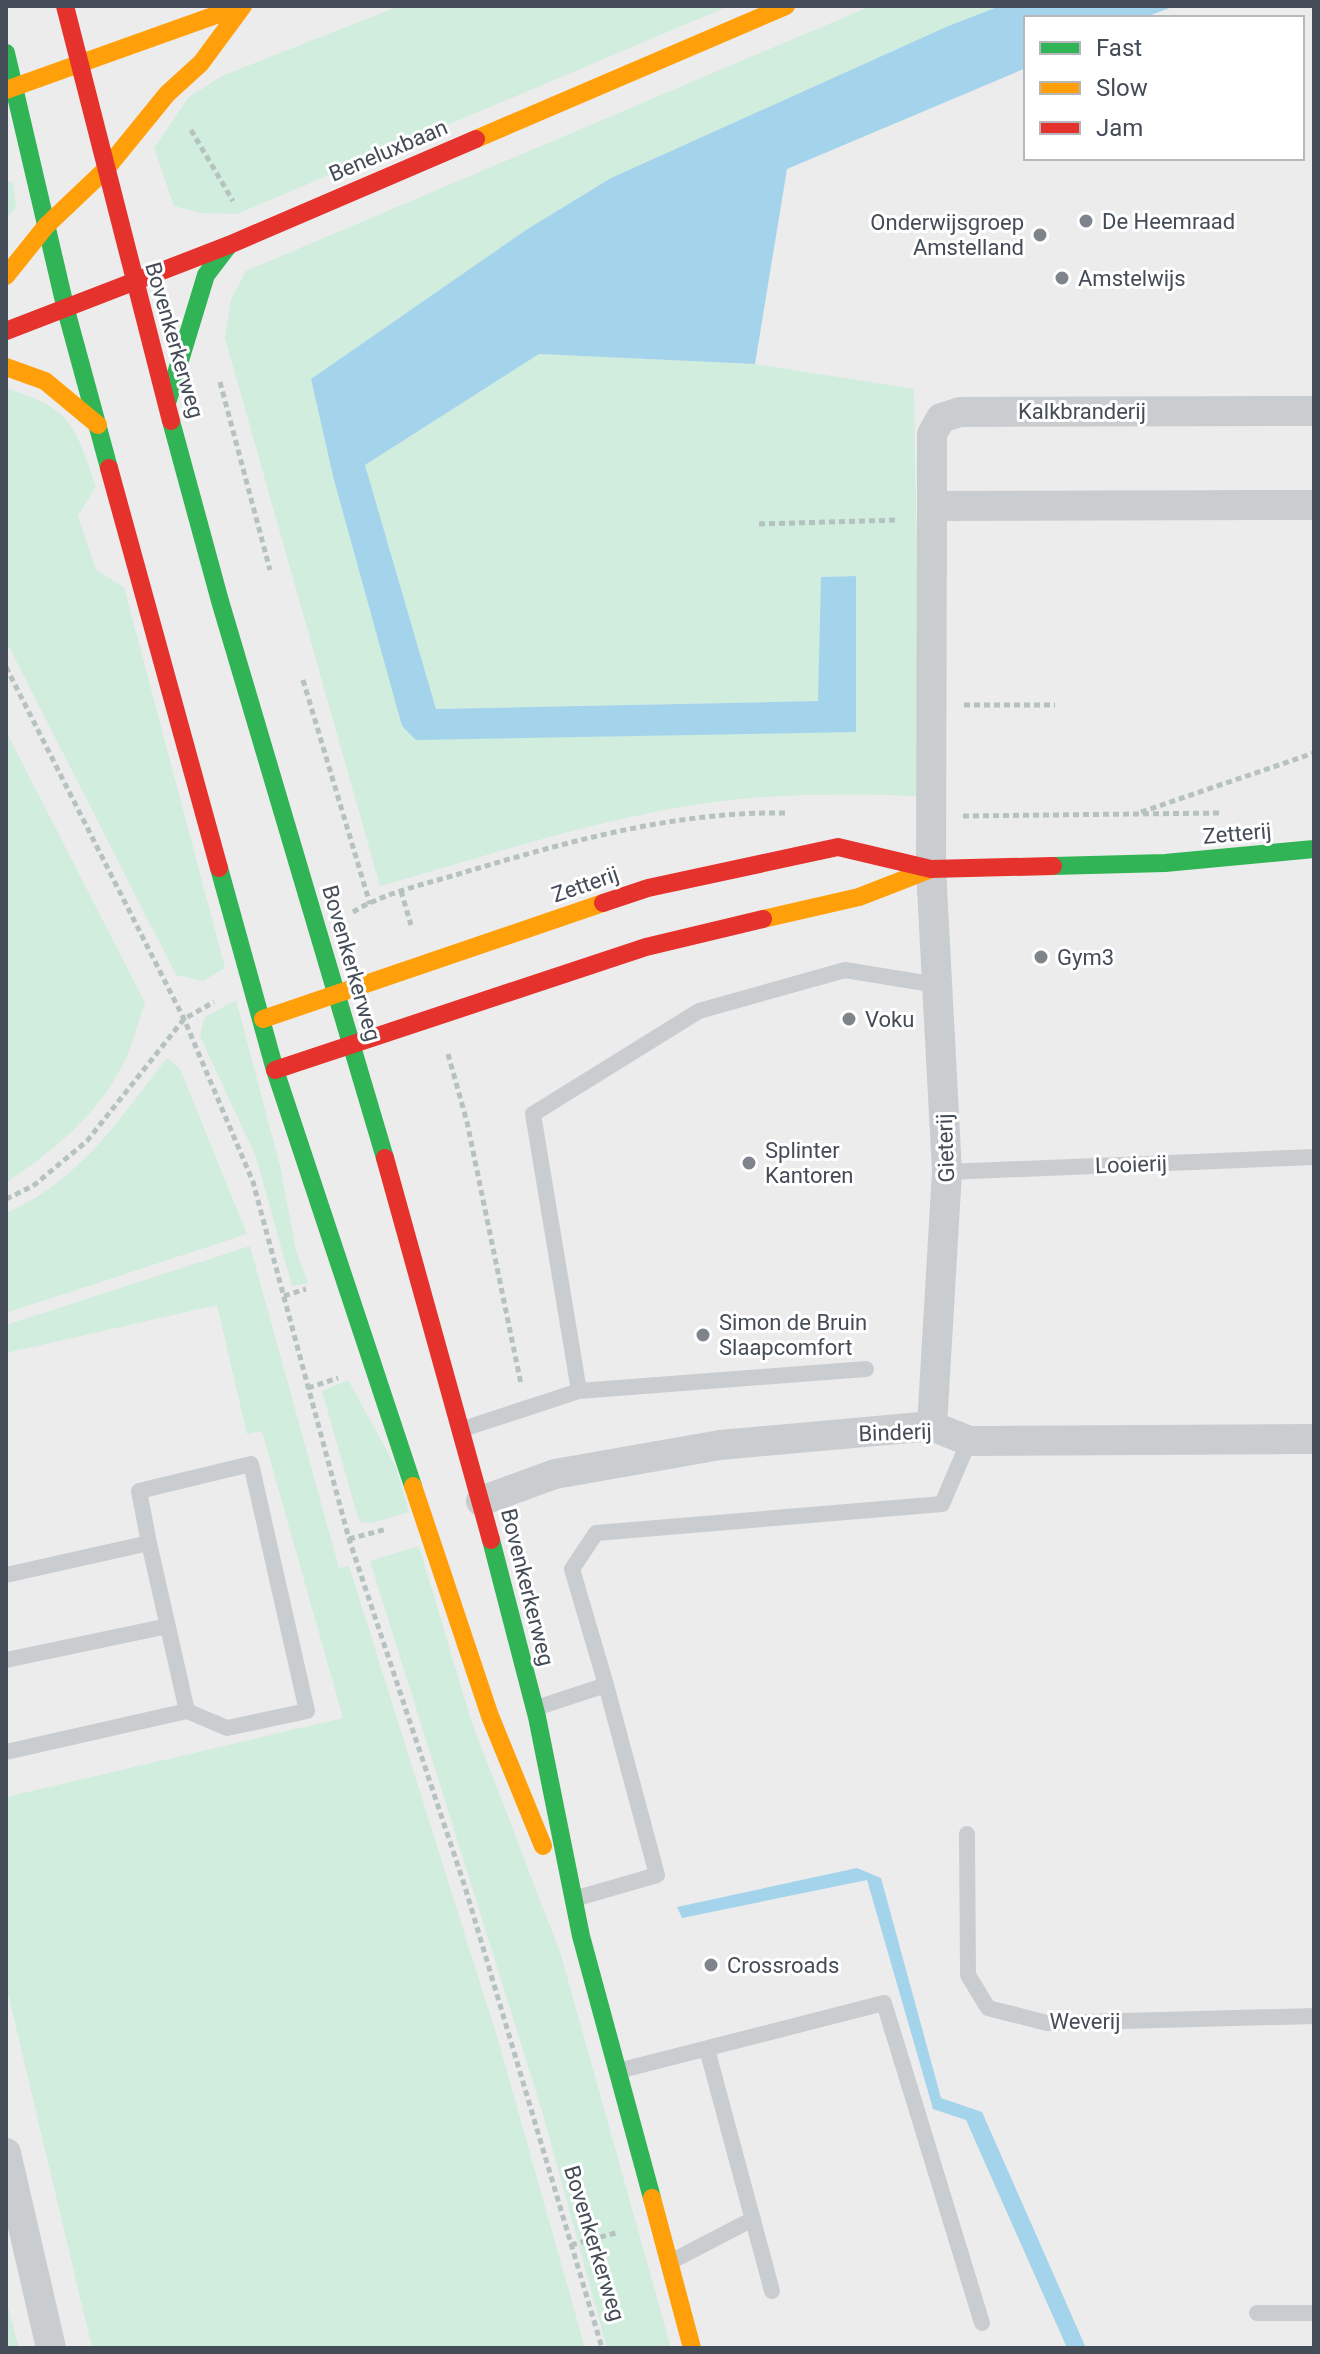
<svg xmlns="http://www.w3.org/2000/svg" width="1320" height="2354" font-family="Roboto,sans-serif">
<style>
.green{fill:#d0edde}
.water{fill:#a4d4eb}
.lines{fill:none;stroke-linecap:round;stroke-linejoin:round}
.path{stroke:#b6c2c0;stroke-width:5;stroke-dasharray:6 4;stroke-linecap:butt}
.lane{stroke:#cacdd0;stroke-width:16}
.street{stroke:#cacdd0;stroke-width:30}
.fast{stroke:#30b455;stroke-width:18}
.slow{stroke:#ff9f0a;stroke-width:18}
.jam{stroke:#e5322d;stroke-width:18}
.poi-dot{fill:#7f848c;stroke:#fff;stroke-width:3}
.labels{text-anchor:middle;stroke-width:6;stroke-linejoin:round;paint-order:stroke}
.street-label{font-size:22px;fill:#444c58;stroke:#fff}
.poi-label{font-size:22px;fill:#444c58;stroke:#fff;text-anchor:start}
</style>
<rect width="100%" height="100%" fill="#edecec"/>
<path class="green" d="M399 6H729L237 214 201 213 174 206 154 148 189 97 222 76Z
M871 6H1000L946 27 611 178 526 230 311 379 402 726 855 732V576L821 577 819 701 436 709 365 465 539 354 755 364 914 389 921 796C858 794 794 793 731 800 612 813 495 854 380 886L225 338 231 300 246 271Z
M6 180 13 183 16 206 6 221Z
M6 388C72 409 74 424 96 486L78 516 96 570 124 587 225 968 203 981 176 975 6 641Z
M6 731 145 1003C138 1022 133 1044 124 1062 98 1116 53 1150 6 1183Z
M236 1000 280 1166 296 1250 308 1283 292 1286 256 1157 200 1036 204 1018Z
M167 1058 180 1069 247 1234 6 1313V1213C79 1182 120 1118 167 1058Z
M250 1246 339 1568 349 1566 498 2040 585 2348H92L6 1985V1797L343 1718 262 1431 247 1434 217 1305 6 1353V1325Z
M348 1380 396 1467 409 1512 371 1523 361 1522 357 1514 322 1391Z
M419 1546 471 1720 561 1955 671 2348H607L543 2114 370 1561Z
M6 2299 19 2348H6Z"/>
<path class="water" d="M1000 6H1175L1143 18H1026V68L787 169 755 364 539 354 365 465 436 709 818 701 821 577 856 576V732L416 740 402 726 334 480 311 379 526 230 611 178 946 27Z
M857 1868 881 1878 941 2098 982 2112 1086 2348H1067L966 2120 933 2109 867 1880 682 1918 677 1907Z"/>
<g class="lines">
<path class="path" d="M191 130 233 201
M220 382 270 570
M759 524 899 520
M6 667 184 1019 253 1182 349 1539 465 1887 602 2348
M303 680 370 904
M964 705H1055
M1141 812 1314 753
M963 816 1221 813
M401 891 411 925
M353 912C386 892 426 884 462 873 566 842 676 811 785 813
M448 1054 467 1122 521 1384
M6 1199 33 1186 87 1141 184 1019 214 1002
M284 1296 306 1289
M308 1388 338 1378
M349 1539 387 1529
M571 2245 619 2232"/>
<path class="lane" d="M947 1172 1314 1157
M579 1391 866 1369
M463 1429 579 1391 533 1114 699 1011 845 970 937 985
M149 1543 139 1491 251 1464 307 1711 227 1728 187 1711
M6 1575 149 1543 187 1711 6 1752
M6 1660 168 1626
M606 1685 572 1569 596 1533 942 1504 969 1441
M536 1708 606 1685 657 1875 574 1899
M967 1834 968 1975 988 2008 1047 2023 1314 2016
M707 2049 772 2291
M618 2071 884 2003 982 2323
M672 2261 753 2219
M1257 2313H1314"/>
<path class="street" d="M932 506V434L941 418 960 412 1314 411
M932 1426 947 1172 931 869 932 506 1314 505
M481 1501 555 1474 720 1445 932 1426 969 1441 1314 1439
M6 2153 51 2348"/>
<path class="fast" d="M6 53 66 310 109 468
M168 400 206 275 229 245
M171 421 220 601 385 1158
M1053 866 1165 863 1314 849
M219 868 275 1070 413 1486
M491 1540 537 1717 581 1936 652 2198"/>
<path class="slow" d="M6 90 241 6
M476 139 786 6
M6 276 46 226 106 169 167 94 201 63 243 6
M6 367 45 381 98 425
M763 919 859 897 931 869
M263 1019 603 903
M413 1486 490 1716 543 1846
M652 2198 692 2348"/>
<path class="jam" d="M65 6 171 421
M6 331 229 245 476 139
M109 468 219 868
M603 903 648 888 838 847 931 869 1053 866
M275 1070 646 947 763 919
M385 1158 491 1540"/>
</g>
<g class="poi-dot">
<circle cx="1086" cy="221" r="8"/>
<circle cx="1040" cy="235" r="8"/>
<circle cx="1062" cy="278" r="8"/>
<circle cx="1041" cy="957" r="8"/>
<circle cx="849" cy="1019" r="8"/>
<circle cx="749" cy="1163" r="8"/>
<circle cx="703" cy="1335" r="8"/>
<circle cx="711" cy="1965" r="8"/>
</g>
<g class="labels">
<g class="street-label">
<text transform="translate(388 150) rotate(-23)" y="8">Beneluxbaan</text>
<text transform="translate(175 340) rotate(74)" y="8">Bovenkerkerweg</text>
<text x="1082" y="419">Kalkbranderij</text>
<text transform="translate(1237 833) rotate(-5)" y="8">Zetterij</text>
<text transform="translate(585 884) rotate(-19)" y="8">Zetterij</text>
<text transform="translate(352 963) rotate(74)" y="8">Bovenkerkerweg</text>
<text transform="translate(945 1148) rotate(-92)" y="8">Gieterij</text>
<text transform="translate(1131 1164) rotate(-2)" y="8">Looierij</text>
<text transform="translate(895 1432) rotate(-2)" y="8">Binderij</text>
<text transform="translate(528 1587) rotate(76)" y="8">Bovenkerkerweg</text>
<text x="1085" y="2029">Weverij</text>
<text transform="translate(595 2243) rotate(73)" y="8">Bovenkerkerweg</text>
</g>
<g class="poi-label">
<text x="1102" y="229">De Heemraad</text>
<text x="1024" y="230" text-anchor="end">Onderwijsgroep<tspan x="1024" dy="25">Amstelland</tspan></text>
<text x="1078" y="286">Amstelwijs</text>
<text x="1057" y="965">Gym3</text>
<text x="865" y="1027">Voku</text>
<text x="765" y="1158">Splinter<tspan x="765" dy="25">Kantoren</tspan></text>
<text x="719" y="1330">Simon de Bruin<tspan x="719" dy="25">Slaapcomfort</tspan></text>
<text x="727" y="1973">Crossroads</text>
</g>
</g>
<rect width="1320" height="2354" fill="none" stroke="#444c58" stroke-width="16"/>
<rect x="1024" y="16" width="280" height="144" fill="#ffffff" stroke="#b4b7bc" stroke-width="2"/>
<rect x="1040" y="42" width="40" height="12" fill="#30b455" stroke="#b4b7bc" stroke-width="2"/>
<text x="1096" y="56" font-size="24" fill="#444c58">Fast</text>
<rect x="1040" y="82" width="40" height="12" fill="#ff9f0a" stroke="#b4b7bc" stroke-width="2"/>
<text x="1096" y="96" font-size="24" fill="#444c58">Slow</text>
<rect x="1040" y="122" width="40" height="12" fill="#e5322d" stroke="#b4b7bc" stroke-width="2"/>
<text x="1096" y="136" font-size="24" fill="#444c58">Jam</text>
</svg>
